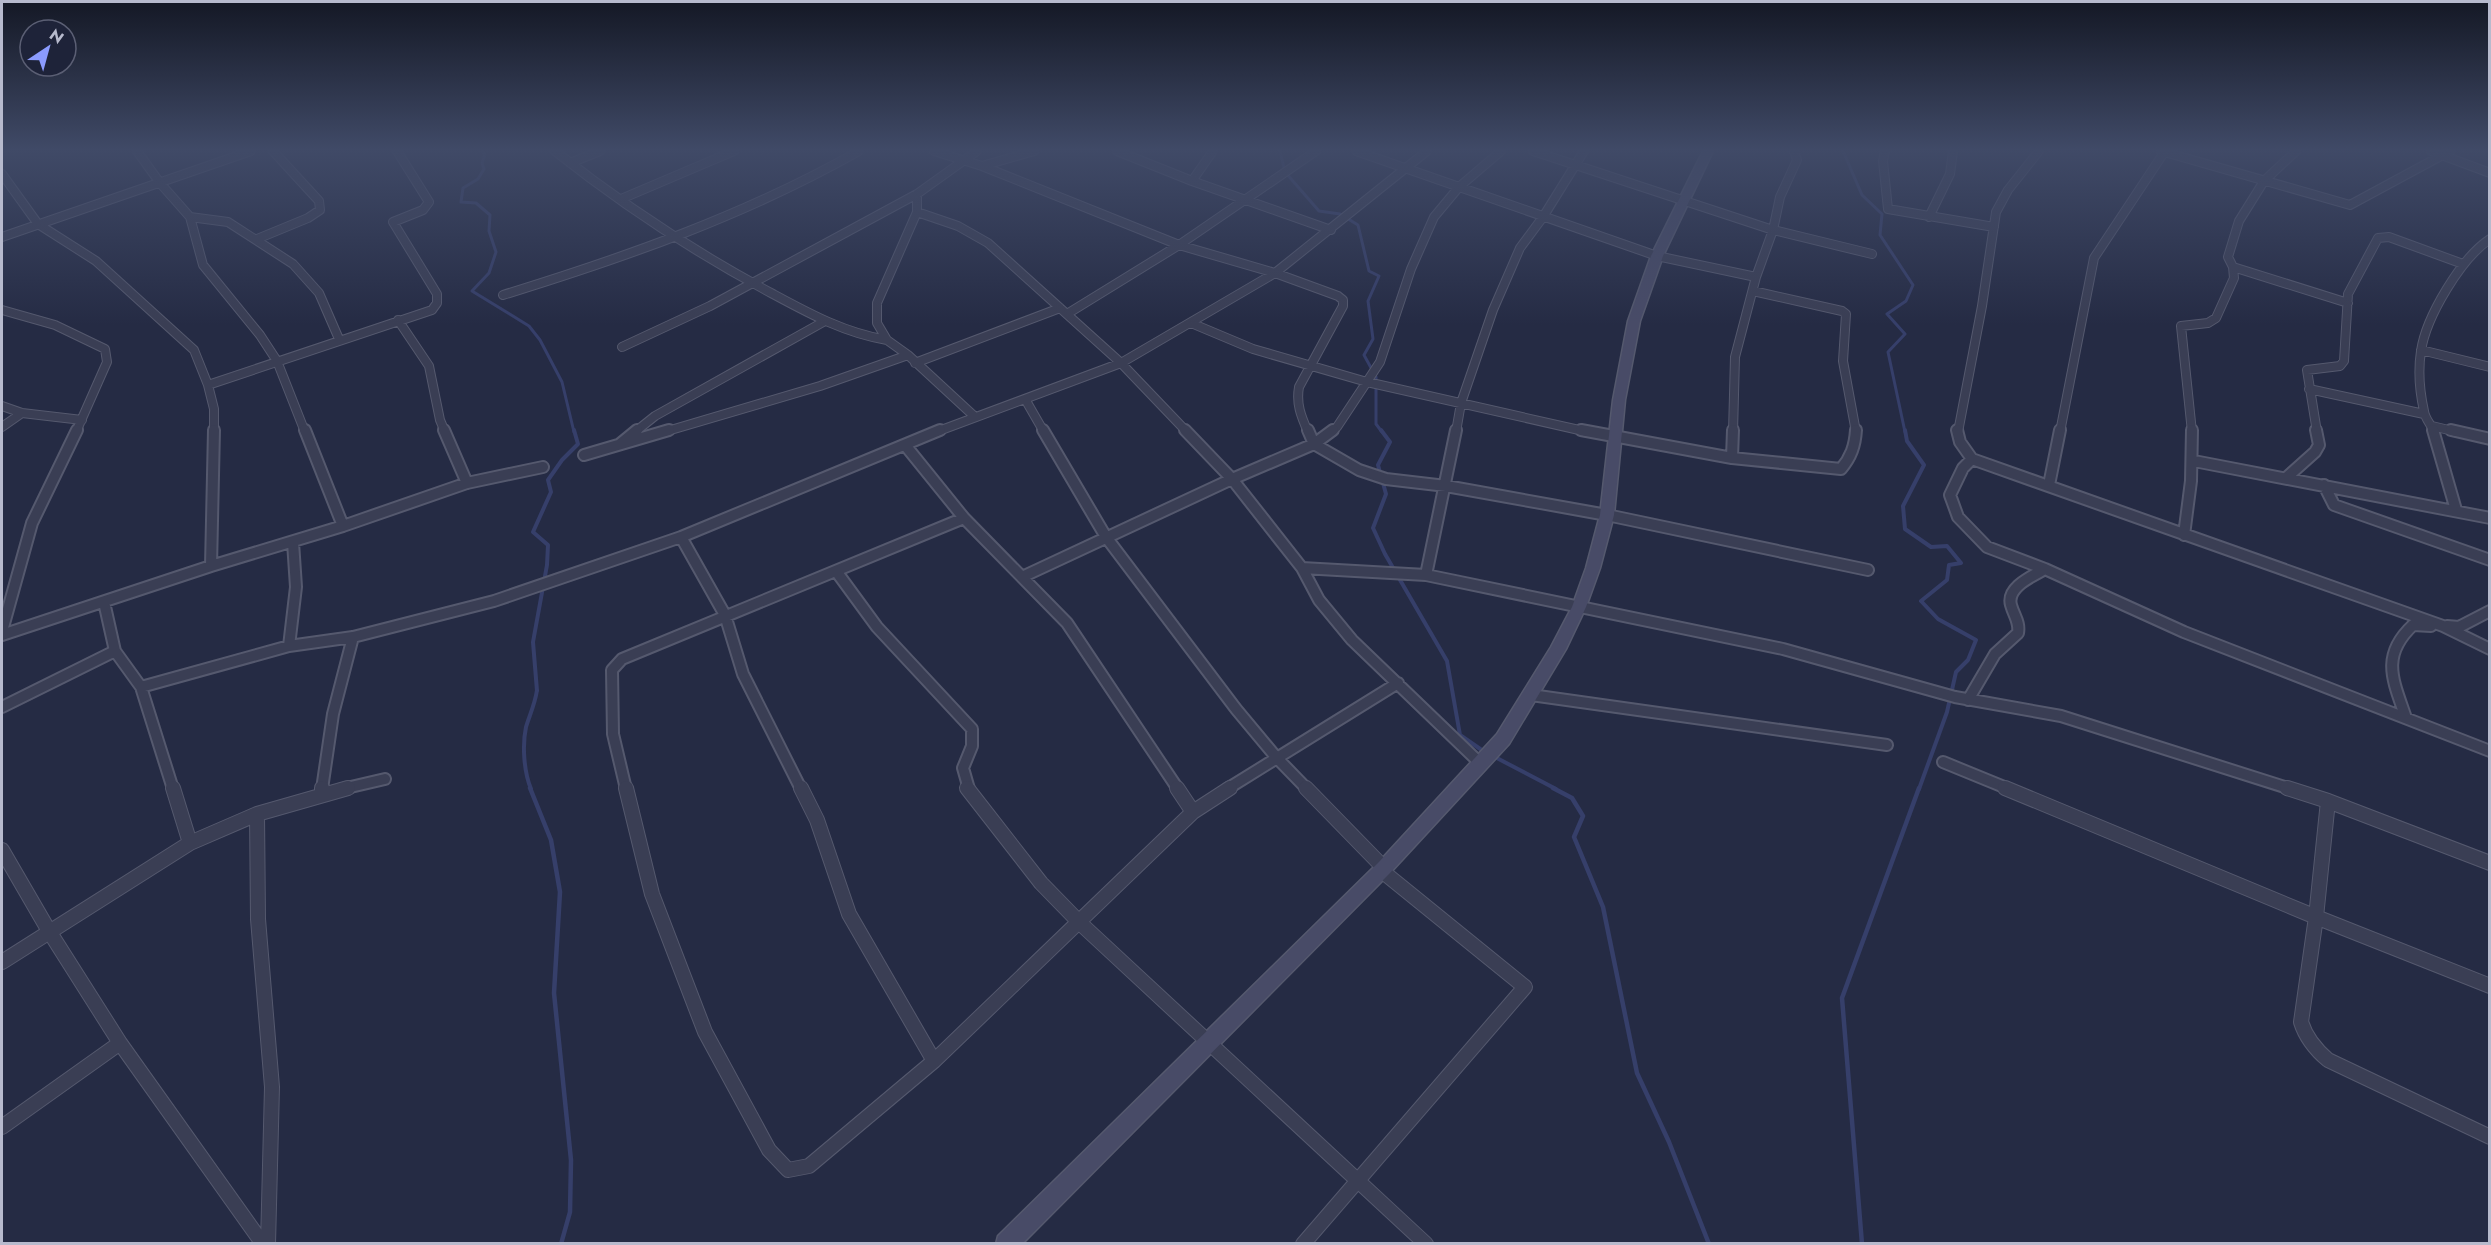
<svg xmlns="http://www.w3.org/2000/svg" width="2491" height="1245" font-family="Jost,sans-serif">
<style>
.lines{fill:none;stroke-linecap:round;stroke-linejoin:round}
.stream-far2{stroke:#363f6a;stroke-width:3}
.stream-far1{stroke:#363f6a;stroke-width:4}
.stream{stroke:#363f6a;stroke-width:4.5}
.street-far2-casing{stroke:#55596e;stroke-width:10}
.street-far1-casing{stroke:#55596e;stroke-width:14}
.street-casing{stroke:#55596e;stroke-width:16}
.secondary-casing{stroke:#55596e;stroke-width:3}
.street-far2{stroke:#3a3e54;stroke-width:8}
.street-far1{stroke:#3a3e54;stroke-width:10}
.street{stroke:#3a3e54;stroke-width:14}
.secondary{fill:#484b67;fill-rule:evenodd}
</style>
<rect width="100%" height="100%" fill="#252b44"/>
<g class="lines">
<path class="stream-far2" d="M482 151 485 154 482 163 484 169 478 179 463 188 461 202 476 203 490 215 489 231 496 252 489 273 472 291 529 326 540 340 562 382 574 432
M1280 151 1285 172 1319 211 1340 214 1358 225 1369 271 1379 276 1368 301 1373 339 1364 355 1376 377V424L1382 432
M1843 151 1862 195 1882 214 1880 235 1913 285 1906 301 1887 314 1905 334 1888 352 1905 432"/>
<path class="stream-far1" d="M1381 430 1390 442 1378 465 1386 494 1373 528 1385 554 1447 661 1460 735 1486 753
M1905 430 1907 441 1924 465 1903 506 1905 529 1931 547 1947 546 1961 563 1949 565 1947 580 1921 601 1938 619 1976 640 1968 660 1956 672 1947 712 1919 789
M537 691 533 642 547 565 548 545 533 532 551 492 548 480 562 460 578 444 574 430
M1493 756 1556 789
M531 789C524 772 522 746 526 727 530 714 535 704 537 690"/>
<path class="stream" d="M530 788 551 840 560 892 554 993 571 1160 570 1212 561 1244
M1553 788 1572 798 1583 816 1574 837 1603 907 1637 1073 1669 1142 1709 1244
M1862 1244 1842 998 1919 788"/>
<g class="street-far2-casing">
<path id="street-far2" d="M137 151 160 183 190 217 203 265 260 335 277 361 305 432
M555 151C623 205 696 253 773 294 810 314 845 333 887 340
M934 151 982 166 1179 245 1275 273 1338 296 1343 300V306L1299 387C1296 404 1301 416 1308 432
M1117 151 1192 181 1331 230
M1356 151 1657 256 1756 277
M1533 151 1773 230 1756 277 1735 357 1733 432
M1794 151 1797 160 1780 197 1773 230 1872 254
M1885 151 1883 161 1888 209 1994 227
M2161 151 2350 205 2450 151
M2431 151 2490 173
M570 163 600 151
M982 166 1034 151
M2 174 38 224 96 261 194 350 208 385 214 409V432
M1192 181 1213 151
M917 194V212L877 303V323L887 340 908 355 974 416
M621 199 734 151
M917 212 958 226 988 243 1121 363 1187 432
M190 217 228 222 293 264 319 293 339 339
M1929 217 1950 174 1953 151
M2 237 251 151
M257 239 308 218 320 210 319 201 273 151
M2233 267 2348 303
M1753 291 1842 311 1846 314 1843 361 1856 432
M503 295C626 257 746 215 859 151
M2 310 55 325 105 349 107 362 76 432
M1067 314 1179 245 1316 151
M398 320 429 366 440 420 445 432
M1191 323 1253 349 1367 382 1588 432
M622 347 710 306 917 194 977 151
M2421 350 2490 367
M915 363 1060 308
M208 385 432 310 437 303V294L393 222 423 210 429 202 397 151
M2309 389 2424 414
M1025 399 1044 432
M2 406 22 413 82 420
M2432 426 2457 432
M2 427 22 413
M635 432 655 416 825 321
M664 432 820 386 908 355
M936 432 1121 363 1275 273 1427 151
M1331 432 1337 427 1380 362 1411 269 1434 217 1459 187 1501 151
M1456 432 1461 403 1493 310 1520 248 1543 217 1584 151
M1958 432 1982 306 1996 212 2008 190 2039 151
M2060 432 2094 258 2165 151
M2192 432 2181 326 2208 323 2216 318 2234 278 2233 267 2228 257 2239 221 2264 181 2296 151
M2317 432 2307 370 2340 366 2344 361 2348 294 2378 238 2389 237 2463 264
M2434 432C2431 424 2425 419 2424 411 2420 393 2418 370 2421 351 2426 317 2461 258 2490 239"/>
</g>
<g class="street-far1-casing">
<path id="street-far1" d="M305 430 343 526
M444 430 467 483
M1043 430 1106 537 1236 709 1276 757 1307 789
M1185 430 1232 479 1302 568 1319 600 1352 640 1481 764
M1308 430 1314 444 1359 470 1386 479 1446 486 1607 515 1868 570
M1581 430 1732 458 1841 469C1851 457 1855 446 1856 430
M1957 430 1960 442 1972 459 2443 626 2490 649
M2433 430 2456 510
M2451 430 2490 439
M620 444 637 430
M905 445 964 518 1067 623 1178 789
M584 455 669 430
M1732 458 1733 430
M1972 459 1963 468 1950 495 1958 517 1987 547 2045 569 2184 632 2490 751
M2194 461 2490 518
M2286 478 2315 452 2319 445 2316 430
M2049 485 2060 430
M2324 485 2334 505 2490 560
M2184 535 2191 481 2192 430
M681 537 725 615 743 674 801 789
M211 566 214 430
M1302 568 1426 575 1783 649 1955 697 2061 716 2291 789
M836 571 877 627 972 729V746L963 768 969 789
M1426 575 1456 430
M1022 577 1232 479 1314 444 1333 430
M104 602 115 651 141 687 173 789
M2447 626 2459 627 2490 611
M2 631 32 523 77 430
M2 635 211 566 343 526 467 483 543 467
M289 646 296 587 293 542
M141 687 289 646 353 637 494 601 681 537 940 430
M1531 695 1887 745
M1968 700 1995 654 2018 633C2020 622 2014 616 2011 605 2006 587 2033 576 2045 569
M2 707 115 651
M2406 718C2393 680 2380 656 2413 625L2431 626
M1943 762 2009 789
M322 789 333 714 353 637
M342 789 385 779
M626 789 613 734 612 670 622 659 964 518
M1227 789 1398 683"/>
</g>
<g class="street-casing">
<path id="street" d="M173 788 190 843
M626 788 652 894 705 1032 769 1150 788 1170 809 1166 934 1061 1193 812 1230 788
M801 788 817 820 849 914 934 1061
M967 788 1041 883 1080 923 1426 1244
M1177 788 1193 812
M1306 788 1384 868
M2005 788 2316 917 2490 986
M2287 788 2328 801 2490 863
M322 794V788
M2328 801 2316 917 2301 1022C2306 1038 2315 1049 2328 1060L2490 1137
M257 814 258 919 272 1087 268 1244
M2 850 49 931 120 1043 263 1244
M2 962 190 843 257 814 348 788
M2 1127 120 1043
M1303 1244 1525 987 1382 871"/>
</g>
<g class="secondary-casing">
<path id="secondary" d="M1703 151H1713L1663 256 1640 321 1625 400 1614 515 1600 568 1586 607 1566 649 1509 744 1390 873 1022 1244H996L998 1236 1378 863 1497 734 1551 647 1572 607 1586 568 1600 515 1613 400 1628 321 1651 256Z"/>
</g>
<use href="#street-far2" class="street-far2"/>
<use href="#street-far1" class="street-far1"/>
<use href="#street" class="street"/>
<use href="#secondary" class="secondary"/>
</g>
<linearGradient id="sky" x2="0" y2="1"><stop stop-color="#141825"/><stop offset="0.46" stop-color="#404a67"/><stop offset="1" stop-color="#404a67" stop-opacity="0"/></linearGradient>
<rect width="2491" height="325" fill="url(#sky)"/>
<rect width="2491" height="1245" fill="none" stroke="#b7bacd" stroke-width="6"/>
<g transform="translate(48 48) rotate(36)"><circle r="28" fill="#1e2339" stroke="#5b5f74" stroke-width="1.5"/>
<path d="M0-4.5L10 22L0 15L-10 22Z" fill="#8b9bfe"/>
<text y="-9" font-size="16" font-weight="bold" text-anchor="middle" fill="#b7bacd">N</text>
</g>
</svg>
